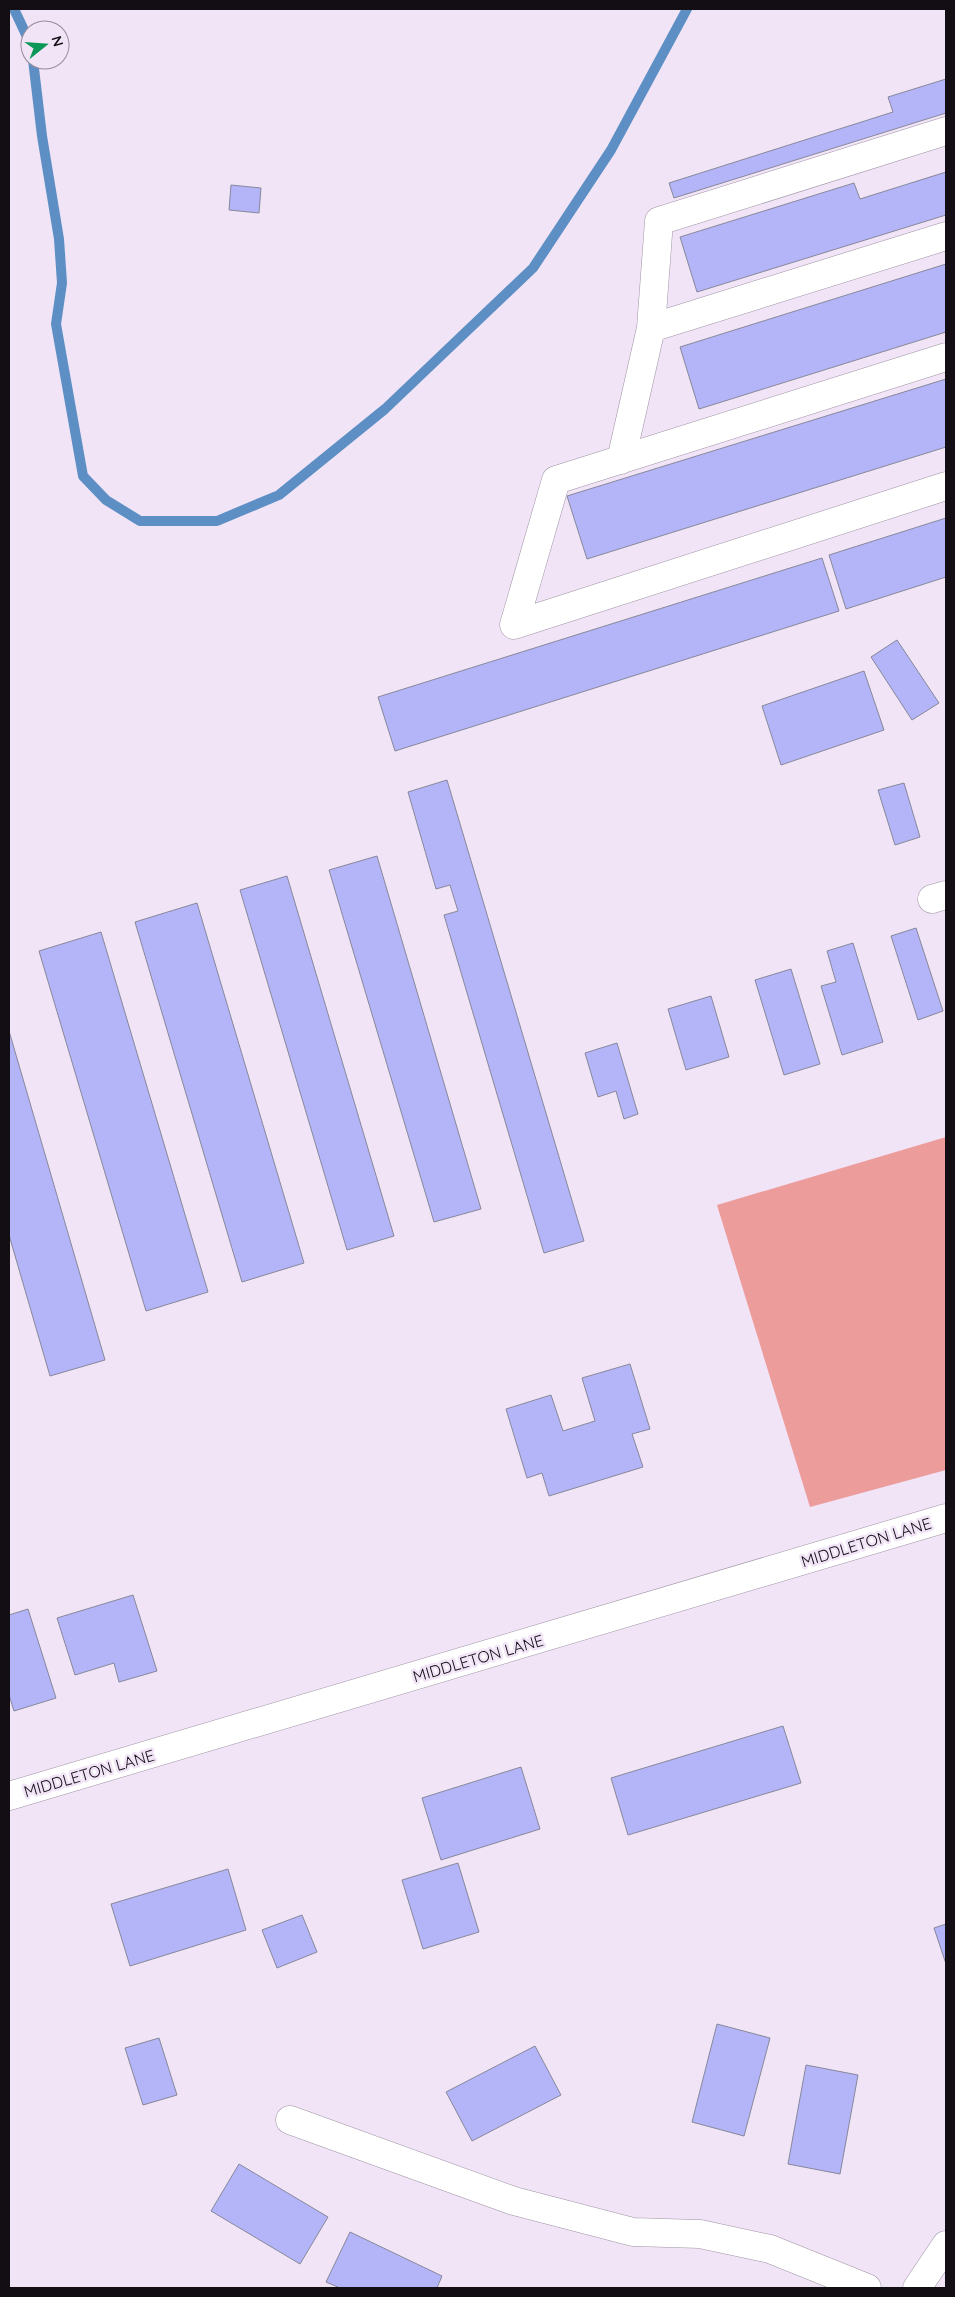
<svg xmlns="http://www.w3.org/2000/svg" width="955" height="2297" font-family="Quicksand,sans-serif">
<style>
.forest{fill:#ec9c9b}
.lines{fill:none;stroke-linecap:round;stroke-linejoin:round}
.stream{stroke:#5d8fc4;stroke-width:10}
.building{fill:#b4b4f9;stroke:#87889a}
.minor-casing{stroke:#9f94a4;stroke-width:29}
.minor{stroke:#fff;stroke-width:28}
.labels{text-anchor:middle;stroke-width:5;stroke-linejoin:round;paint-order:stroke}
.street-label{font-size:16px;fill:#120e14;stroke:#f0e4f6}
</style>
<rect width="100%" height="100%" fill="#f0e4f6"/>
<path class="forest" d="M946 1137V1470L810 1507 717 1205Z"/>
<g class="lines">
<path class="stream" d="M14 9 30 43
M33 60 42 136 59 239 62 283 56 324 83 476 106 500 140 521H217L279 495 385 409 533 268 611 150 687 9"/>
</g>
<path class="building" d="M946 79V113L674 198 669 183 893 112 888 97Z
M946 172V215L697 292 680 237 854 183 860 199Z
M231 185 261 188 259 213 229 210Z
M946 264V332L699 409 680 347Z
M946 379V447L587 559 567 496Z
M946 518V577L846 609 829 555Z
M822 558 839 611 395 751 378 697Z
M897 640 939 703 912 720 871 657Z
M864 671 884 730 781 765 762 706Z
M447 780 584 1241 544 1253 444 915 458 911 450 885 436 889 408 792Z
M904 783 920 837 895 845 878 790Z
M377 856 481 1209 434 1222 329 870Z
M287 876 394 1236 347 1250 240 890Z
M197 903 304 1263 242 1282 135 922Z
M916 928 943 1011 918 1020 891 936Z
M101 932 208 1292 146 1311 39 951Z
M853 943 883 1042 842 1055 821 986 836 982 827 951Z
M791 969 820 1064 784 1075 755 980Z
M711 996 729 1057 686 1070 668 1009Z
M9 1031 105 1360 50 1376 9 1235Z
M617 1043 638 1114 624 1119 616 1091 598 1097 585 1053Z
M630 1364 650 1429 632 1434 643 1467 549 1496 542 1473 527 1478 506 1409 551 1395 563 1431 595 1421 582 1378Z
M133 1595 157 1671 119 1682 114 1663 75 1675 57 1618Z
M28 1609 56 1698 14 1711 9 1695V1615Z
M783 1726 801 1783 628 1835 611 1778Z
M521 1767 540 1829 441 1860 422 1798Z
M458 1863 479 1932 423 1949 402 1880Z
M228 1869 246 1930 130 1966 111 1904Z
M302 1915 317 1952 277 1968 262 1930Z
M946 1924V1964L934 1928Z
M717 2024 770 2038 744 2136 692 2122Z
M159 2038 177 2095 143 2105 125 2048Z
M535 2046 561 2095 472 2141 446 2092Z
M806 2065 858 2075 840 2174 788 2164Z
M239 2164 328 2217 300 2264 211 2211Z
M350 2232 442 2276 437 2288H340L326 2282Z"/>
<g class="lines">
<g class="minor-casing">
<path id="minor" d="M651 328 659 221 946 131
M946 357 556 480 514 625 946 486
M621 460 651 328 946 236
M932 899 946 895
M9 1796 946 1518
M290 2120 514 2201 633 2232 700 2234 770 2249 867 2288
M917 2288 946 2245"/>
</g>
<use href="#minor" class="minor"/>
</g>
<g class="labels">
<g class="street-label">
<text transform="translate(866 1542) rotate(-17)" y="6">MIDDLETON LANE</text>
<text transform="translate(478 1658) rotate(-16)" y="6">MIDDLETON LANE</text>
<text transform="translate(89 1773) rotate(-16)" y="6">MIDDLETON LANE</text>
</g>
</g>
<rect width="955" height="2297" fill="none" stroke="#120e14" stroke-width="20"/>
<g transform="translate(45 45) rotate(73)"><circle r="24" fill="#f0e4f6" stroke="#978e9c"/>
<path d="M0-4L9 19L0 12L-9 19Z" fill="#0a9757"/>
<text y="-8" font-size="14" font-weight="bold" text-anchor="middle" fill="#120e14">N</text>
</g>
</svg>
